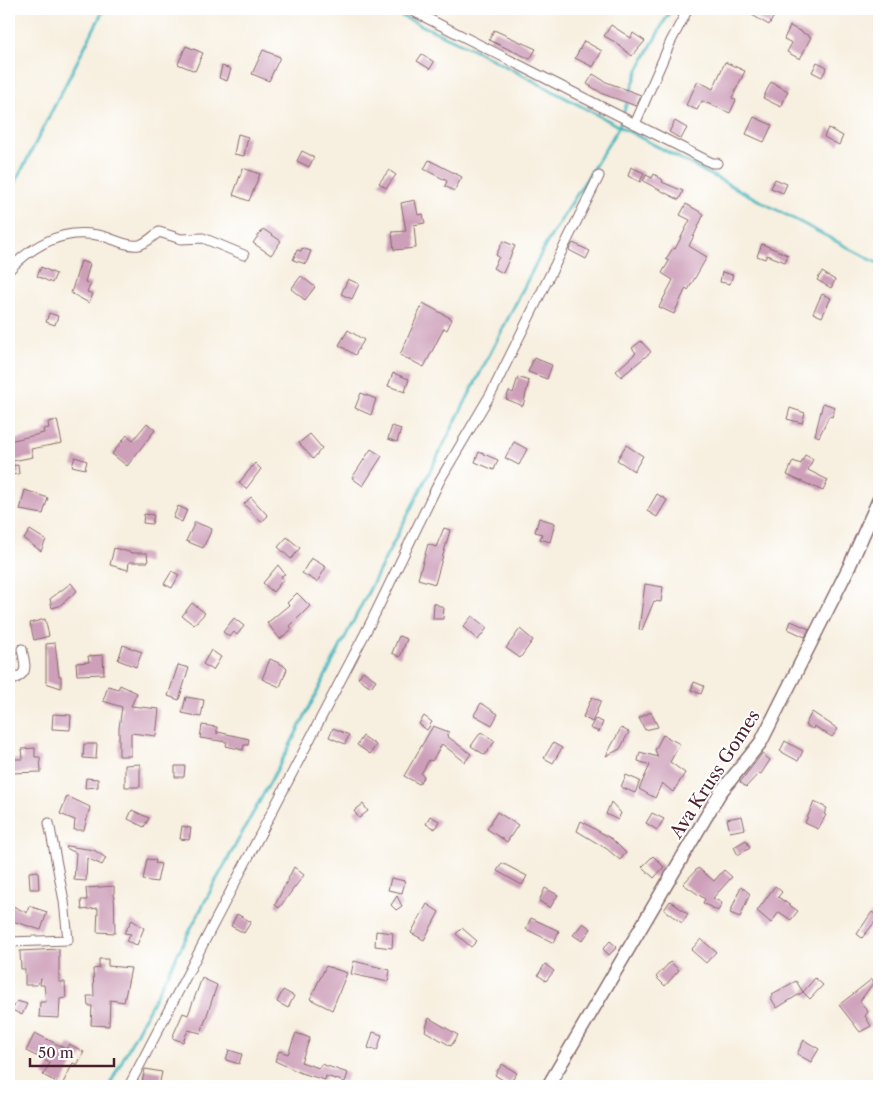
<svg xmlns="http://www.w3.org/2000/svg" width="888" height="1095" font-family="'Libre Caslon Text',serif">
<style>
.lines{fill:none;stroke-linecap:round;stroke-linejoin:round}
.stream{stroke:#47b6be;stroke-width:3}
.building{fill:#cd9fb9}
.street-casing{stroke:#87686a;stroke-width:11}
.secondary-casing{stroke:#87686a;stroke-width:15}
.street{stroke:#fff;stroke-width:9}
.secondary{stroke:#fff;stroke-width:12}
.labels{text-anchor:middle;stroke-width:4;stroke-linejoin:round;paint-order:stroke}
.street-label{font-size:18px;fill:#4a1f2b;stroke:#fff}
</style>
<rect width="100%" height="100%" fill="#fff"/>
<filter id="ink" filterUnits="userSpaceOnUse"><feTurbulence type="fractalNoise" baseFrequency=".02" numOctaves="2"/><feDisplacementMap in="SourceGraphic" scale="10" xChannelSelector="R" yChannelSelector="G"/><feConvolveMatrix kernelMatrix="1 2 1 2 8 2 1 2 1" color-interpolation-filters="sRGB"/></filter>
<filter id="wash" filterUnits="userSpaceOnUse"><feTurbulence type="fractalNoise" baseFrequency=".0096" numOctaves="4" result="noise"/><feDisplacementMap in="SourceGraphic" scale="20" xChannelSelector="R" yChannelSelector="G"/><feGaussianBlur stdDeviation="1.12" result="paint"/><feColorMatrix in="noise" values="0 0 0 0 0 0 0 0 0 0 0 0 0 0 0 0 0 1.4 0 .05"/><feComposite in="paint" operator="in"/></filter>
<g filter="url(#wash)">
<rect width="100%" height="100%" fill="#f7efdf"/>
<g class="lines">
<path class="stream" d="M386 9 475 50 879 264
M630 93 638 70 671 9
M9 195 104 9
M109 1086 213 886 286 753 546 244 619 127 628 99"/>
</g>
<g id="blocks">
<path class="building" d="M742 9H778L769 25Z
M611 25 631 38 633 33 645 41 632 56 615 42 604 36Z
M790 26 811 37 800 59 787 52 792 43 784 39Z
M494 30 536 49 530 59 489 40Z
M584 41 602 51 593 67 575 58Z
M186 46 203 53 195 71 178 64Z
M263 50 280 57 269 81 252 74Z
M422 54 434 62 430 69 417 61Z
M725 62 745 71 732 98 736 100 730 113 702 101 697 110 686 105 698 81 713 89Z
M817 62 827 67 822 77 812 72Z
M222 66 231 69 227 81 219 78Z
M593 74 606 82 641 95 636 106 603 94 587 84Z
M771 82 788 91 781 107 763 98Z
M754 117 772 125 764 142 746 134Z
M675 121 687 128 681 139 669 132Z
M828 128 843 136 839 145 824 137Z
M238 134 248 137 244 156 234 154Z
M302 151 314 157 309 167 297 161Z
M429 160 462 177 454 191 445 186 447 181 424 169Z
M631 167 644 173 640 182 628 176Z
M243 168 260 174 249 201 233 195Z
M389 170 396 175 386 188 379 183Z
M654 174 663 180 662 182 683 191 679 200 643 181 646 175 652 178Z
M775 179 787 184 783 193 771 188Z
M415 200 418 215 423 214 425 223 414 225 416 248 394 250 392 232 406 231 401 203Z
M686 204 704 214 689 246 707 257 688 290 686 288 674 314 659 307 673 280 662 273 669 261 666 259 673 248 675 249 690 220 680 215Z
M263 229 281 241 271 255 253 243Z
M503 241 515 246 503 273 493 268 499 257 496 255Z
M573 243 590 251 586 259 569 250Z
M762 244 788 255 785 262 767 255 765 259 757 256Z
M302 248 311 251 306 264 293 260 297 250 301 251Z
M81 261 90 264 85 282 91 284 87 292 93 294 89 303 71 293Z
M41 267 56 274 52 283 37 276Z
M722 272 733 275 730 284 720 282Z
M822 272 835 280 831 288 817 280Z
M301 276 315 287 305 300 291 289Z
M348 279 359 284 352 299 341 294Z
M822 294 831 298 822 317 813 313Z
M423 303 452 319 447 330 444 328 424 367 400 355Z
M49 313 58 316 55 325 46 322Z
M348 330 364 340 355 355 339 345Z
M641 341 651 352 621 377 616 371 636 353 632 348Z
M534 358 552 365 547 379 528 372Z
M393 373 409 379 405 392 388 386Z
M518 377 529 381 523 406 506 399 509 391 513 393Z
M361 393 376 399 371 415 355 408Z
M823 403 835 407 832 417 829 416 819 437 815 435Z
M790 408 805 413 802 423 787 419Z
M57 420 62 443 31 449 33 457 13 461 9 441 44 433 43 429 49 428 48 422Z
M147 423 155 430 127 466 112 454 127 435 133 440Z
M392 426 401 429 397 442 388 439Z
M310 434 322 448 313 459 299 443Z
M514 442 527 449 519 465 505 458Z
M626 445 643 456 634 471 617 460Z
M371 449 382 456 363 486 352 478Z
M479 452 498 460 494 470 475 462Z
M805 455 813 459 808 470 828 480 823 491 787 475 793 461 801 464Z
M75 457 87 461 85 469 72 466Z
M255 463 261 469 246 489 239 483Z
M18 465 19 474 9 475V466Z
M25 490 48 498 43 514 20 510Z
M657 494 667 500 657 517 647 511Z
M251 497 268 516 261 522 244 504Z
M178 506 187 510 182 522 173 518Z
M144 514 154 515 152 524 143 523Z
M539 518 555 523 550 542 540 539 542 534 535 532Z
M195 522 212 529 203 548 186 541Z
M444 528 450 530 435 584 418 579 428 544 436 547Z
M30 530 46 540 41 551 24 539Z
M287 537 300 548 291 559 278 547Z
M114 548 133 553H147L148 562H129L128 570 110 565Z
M311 558 326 567 317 582 302 573Z
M278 565 285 574 281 576 283 580 273 592 263 583Z
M172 571 179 575 172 588 164 584Z
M71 583 77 591 59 606 52 608 50 599Z
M645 584 663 587 661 602 654 601 642 630 639 629Z
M297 593 310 606 290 626 292 629 280 639 267 623 289 605 287 603Z
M192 603 205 613 194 625 182 616Z
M434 603 444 608 443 619H433Z
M472 616 487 628 478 640 463 627Z
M234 618 244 626 237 635 234 632 230 637 223 632Z
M45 619 49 636 34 640 30 623Z
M791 621 809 629 805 637 788 629Z
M520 629 533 640 520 658 506 648Z
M399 636 407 639 400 657 392 653Z
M55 643 59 676H61V688L46 683V644Z
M123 645 142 652 136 667 118 660Z
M211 650 221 657 213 670 203 664Z
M103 655 104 674 77 675 76 663 89 662 88 656Z
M270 659 283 665 287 669 280 687 262 679Z
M178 665 189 668 179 700 168 696Z
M363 671 376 680 371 687 358 678Z
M694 682 704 686 701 694 691 690Z
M120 685 137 693 131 706 159 709 156 736 131 733V756H119V728L122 707 103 701 108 686 118 689Z
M186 697 204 700 201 717 182 713Z
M592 697 601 701 592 722 583 717Z
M481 703 498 714 492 725 474 715Z
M651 712 658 727 645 730 639 718Z
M812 712 838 729 832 737 814 726 813 729 805 725Z
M53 714 71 715 70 730 52 729Z
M424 716 432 722 427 730 419 724Z
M595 719 603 722 599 732 590 728Z
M202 725 217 727V734L218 732 249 739 248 745H244L243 750 226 746 227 742 200 738Z
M433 726 449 732 447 736 471 754 465 762 442 744 432 761 429 760 421 774 424 776 419 784 404 776Z
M333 728 349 735 345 744 329 737Z
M621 728 629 732 620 749 606 756Z
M481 732 495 741 485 755 471 746Z
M663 735 680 744 670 762 685 773 673 792 662 783 655 798 639 789 650 765 638 761 640 752 658 757 655 750Z
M363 736 376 745 370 754 357 745Z
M785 741 803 751 798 761 780 751Z
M553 743 562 748 553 763 544 758Z
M84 744H97L96 759 83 758Z
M35 748V757H40L41 772 10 773V759H23L22 749Z
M762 754 770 760 761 774 759 773 746 787 740 782Z
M140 764V787H125V765Z
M175 766H185L184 777H175Z
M626 775 640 781 635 793 621 787Z
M86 778 98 779V787L85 788Z
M67 796 90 807 84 830H74L75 820 60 814Z
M611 802 621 813 618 820 606 814Z
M814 802 827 808 824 814 826 815 818 829 805 823Z
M363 804 368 811 359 818 354 811Z
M132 810 149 818 144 827 128 819Z
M497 812 518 825 507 842 487 829Z
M652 813 664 819 657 830 646 823Z
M430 816 439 821 435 829 426 824Z
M742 816 745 829 730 832 727 819Z
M581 821 612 839 626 853 620 860 607 849 577 831Z
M182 826 191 828 189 840 180 839Z
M746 840 750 848 738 855 734 847Z
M67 846 94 850 106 858 102 865 87 858 86 881 74 880 76 853 66 848Z
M653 856 664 867 654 878 642 867Z
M147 859 156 860 155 863 161 864 157 882 143 880Z
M502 863 527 876 522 885 497 871Z
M294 867 304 875 279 908 275 905Z
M698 868 714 881 724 870 732 877 713 898 722 903 718 911 703 903 705 899 683 884Z
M38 871 39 889H30L29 872Z
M391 878 405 881 402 893 388 890Z
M114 886 115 933 97 932 98 908 82 910 81 900H87L86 888Z
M741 886 750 894 740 917 730 913Z
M775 886 782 892 778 897 798 911 791 920 779 912 771 923 757 911Z
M545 888 558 895 550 908 539 901Z
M397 896 402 906 396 910 391 905Z
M670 901 688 914 682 923 664 910Z
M9 904 27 913 29 906 47 912 41 930 9 920Z
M427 904 439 912 424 940 411 933Z
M872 912 879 917 862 938 857 934Z
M237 914 251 922 244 933 231 926Z
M531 918 559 931 554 943 526 929Z
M132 920 144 928 137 945 126 941 131 934 124 933Z
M583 923 591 929 582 941 573 935Z
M462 928 477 941 471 947 456 934Z
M376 931 393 933 392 948 375 946Z
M701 939 716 952 706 963 691 950Z
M610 941 617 947 609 955 603 949Z
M59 949V982H65L66 998 60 999 59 1018 39 1017 40 1002H46L44 985H40L41 978 37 985H25V969H21L20 951Z
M99 959H108V966L131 968 124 1002 110 1000 109 1026 91 1025 92 1006H88L87 996H94L93 969 99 968Z
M354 961 390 970 388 982 351 974Z
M670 962 679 970 665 986 656 977Z
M545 964 554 971 546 981 538 975Z
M326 966 347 973 332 1010 310 999Z
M202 978 217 985 201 1033 188 1030 183 1042 172 1038 183 1013 188 1015Z
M815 978 823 985 810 999 803 992 777 1008 771 998 773 997 772 994 796 981 803 992Z
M872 979 874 982 860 1001 868 1012 865 1016 871 1026 860 1032 839 1005Z
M283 990 294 996 288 1008 277 1002Z
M17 1001 27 1004 22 1015 12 1010Z
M429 1018 458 1035 451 1046 425 1031Z
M373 1032 382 1035 377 1051 368 1048Z
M35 1033 66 1049 69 1044 84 1052 77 1065 73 1063 62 1085 43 1075 50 1063 26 1051Z
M296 1033 310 1038 301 1062 319 1068 321 1064 348 1073 345 1082 326 1076 325 1080 301 1073 275 1061 279 1051 288 1054Z
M804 1040 819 1049 811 1062 797 1054Z
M229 1050 242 1054 239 1064 226 1060Z
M502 1064 517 1073 509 1084 495 1075Z
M145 1069 162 1072 159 1086 142 1082Z"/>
</g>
</g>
<g filter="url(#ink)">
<use href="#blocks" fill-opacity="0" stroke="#87686a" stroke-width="1"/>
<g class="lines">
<g class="street-casing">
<path id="street" d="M409 9 712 163H717
M635 124 671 41 688 9
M9 270C35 243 67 226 106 237 115 240 129 247 139 245 147 243 153 236 159 232L181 239 203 238 244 255
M9 682C29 673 26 670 22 649
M9 942 68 940 64 901 49 823
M129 1086 372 620 440 480 493 390 599 176"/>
</g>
<g class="secondary-casing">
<path id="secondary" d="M548 1086 720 793 761 742 849 567 879 499"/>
</g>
<use href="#street" class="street"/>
<use href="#secondary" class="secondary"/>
</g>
</g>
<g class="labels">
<g class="street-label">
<text transform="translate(715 774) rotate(-57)" y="6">Ava Kruss Gomes</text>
</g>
</g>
<rect width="888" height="1095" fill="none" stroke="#fff" stroke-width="30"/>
<path d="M30 1058v8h84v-8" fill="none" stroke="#4a1f2b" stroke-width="2.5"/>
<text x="38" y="1058" font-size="15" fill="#4a1f2b" stroke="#ffffff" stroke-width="4" paint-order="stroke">50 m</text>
</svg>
